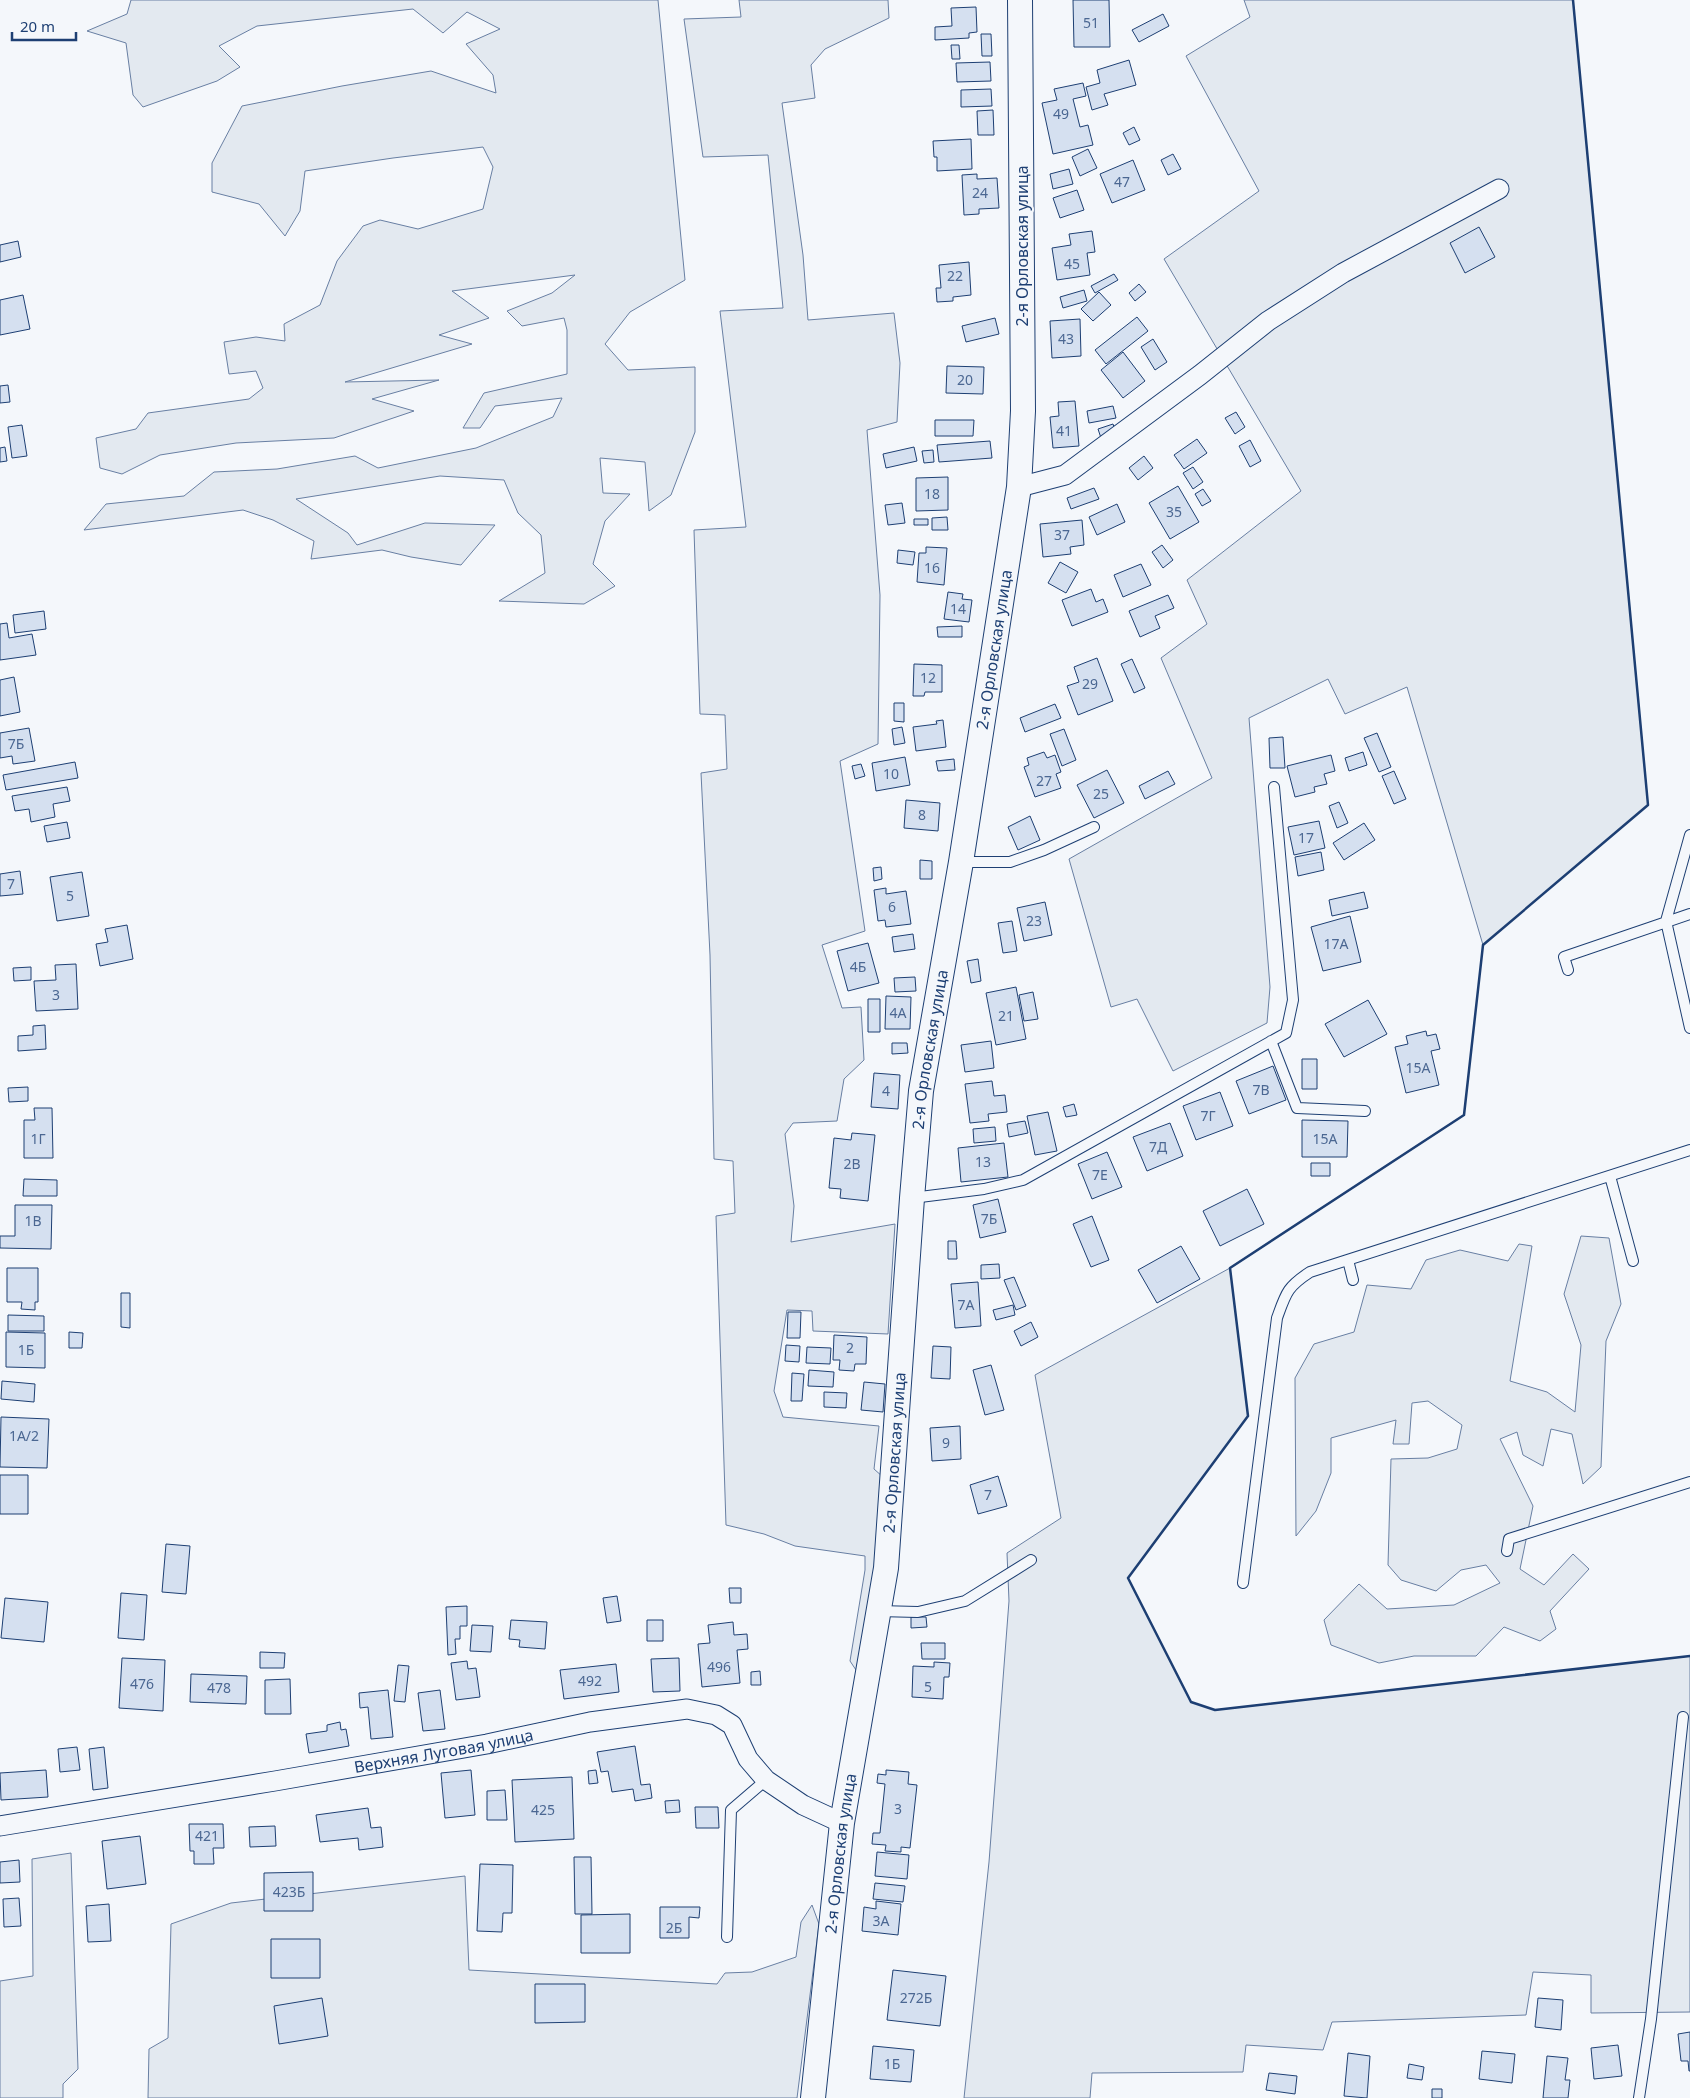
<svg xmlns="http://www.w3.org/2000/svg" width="1690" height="2098" font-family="'Noto Sans',sans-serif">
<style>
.green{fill:#e3e9f0;stroke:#687fa3}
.building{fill:#d5e0f0;stroke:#1d3f73}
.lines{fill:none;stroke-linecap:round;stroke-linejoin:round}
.service-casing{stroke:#1d3f73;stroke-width:12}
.minor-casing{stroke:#1d3f73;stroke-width:21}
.tertiary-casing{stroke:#1d3f73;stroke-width:26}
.service{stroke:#f4f7fb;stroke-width:10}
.minor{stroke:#f4f7fb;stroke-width:19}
.tertiary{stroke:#f4f7fb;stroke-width:24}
.wall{stroke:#1d3f73;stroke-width:2.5}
.labels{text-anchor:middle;stroke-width:4;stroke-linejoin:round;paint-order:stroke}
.number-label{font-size:14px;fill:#4b6792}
.street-label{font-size:16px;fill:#1d3f73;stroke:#f4f7fb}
</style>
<rect width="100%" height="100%" fill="#f4f7fb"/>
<path class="green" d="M131 0H658L685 280 630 312 605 344 628 370 695 367V432L671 495 649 511 645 462 600 458 603 493 630 494 605 521 593 564 615 586 584 604 499 601 545 573 541 535 518 513 504 480 440 476 296 499 348 533 357 545 425 523 495 525 461 565 411 557 382 550 311 559 314 541 273 520 243 510 84 530 106 504 184 496 214 472 277 469 355 456 378 468 476 448 553 417 562 398 495 406 480 428H463L484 393 567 374V330L564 318 522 326 507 311 552 293 575 275 452 291 489 318 439 335 472 344 345 382 439 380 372 399 414 411 334 438 236 443 160 455 122 474 100 468 96 438 136 429 148 413 249 399 263 388 256 371 229 374 224 342 256 337 285 341 284 324 320 305 337 261 363 226 380 220 418 229 483 209 493 167 483 147 393 158 305 171 300 211 285 236 259 204 212 192V163L242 106 342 86 431 71 496 93 493 75 466 44 500 29 467 12 443 33 413 9 257 26 219 46 240 67 217 81 143 107 133 95 126 43 87 31 127 14Z
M739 0H888L889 18 825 49 811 65 815 98 782 103 803 255 808 320 894 313 900 363 897 422 867 430 880 595 878 744 840 761 865 931 822 945 842 1008 861 1007 864 1060 844 1079 837 1121 793 1123 785 1134 794 1206 791 1242 895 1224 888 1334 813 1331 812 1311 787 1310 774 1391 783 1417 879 1426 874 1469 883 1477 878 1570 856 1670 850 1661 865 1570V1556L795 1546 764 1534 726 1525 716 1216 735 1213 733 1161 714 1159 710 955 701 773 727 769 725 715 700 714 694 530 746 527 720 311 783 308 768 155 703 157 684 19 741 17Z
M1244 0H1573L1648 805 1483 945 1407 687 1345 714 1328 679 1249 718 1270 987 1267 1023 1173 1071 1137 999 1111 1007 1069 859 1212 778 1161 658 1207 624 1187 580 1301 491 1164 259 1259 191 1186 56 1250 17Z
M1581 1236 1609 1238 1621 1304 1606 1341 1601 1467 1583 1484 1572 1434 1551 1429 1543 1466 1523 1455 1517 1432 1500 1439 1533 1506 1520 1569 1544 1585 1573 1554 1589 1569 1550 1611 1556 1629 1540 1641 1504 1627 1476 1656H1414L1379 1663 1331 1645 1324 1620 1359 1584 1387 1609 1454 1605 1500 1583 1486 1565 1461 1570 1436 1591 1401 1580 1388 1565 1391 1459 1428 1458 1457 1449 1462 1425 1428 1401 1412 1403 1409 1444H1393L1396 1420 1331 1438V1473L1316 1511 1296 1536 1295 1378 1314 1344 1354 1332 1367 1285 1411 1289 1426 1260 1460 1250 1508 1261 1519 1244 1532 1246 1510 1381 1547 1392 1575 1412 1581 1345 1564 1294Z
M1230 1268 1248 1416 1128 1578 1191 1702 1215 1710 1690 1656V2012L1591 2013V1975L1533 1972 1526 2015 1332 2022 1323 2050 1246 2045 1243 2072 1092 2073 1090 2098H964L989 1862 1009 1601 1007 1553 1061 1518 1035 1375Z
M71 1853 78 2069 63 2084V2098H0V1981L33 1976 32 1859Z
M465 1876 469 1970 717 1984 725 1973 752 1972 796 1957 801 1922 812 1905 819 1924 797 2098H148L149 2049 168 2038 171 1924 231 1903Z"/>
<path class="building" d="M1073 0H1109L1110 47H1074Z
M976 7 977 32 969 33V38L935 40V27L952 26 951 8Z
M1163 14 1169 26 1139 42 1132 30Z
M981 34H991L992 56H982Z
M951 45H959L960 59H952Z
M1129 60 1136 85 1104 94 1108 105 1092 110 1086 87 1100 83 1097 70Z
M990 62 991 81 957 82 956 63Z
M1083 83 1086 96 1073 99 1080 127 1088 125 1093 145 1053 154 1042 103 1057 100 1054 89Z
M991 89 992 106 961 107V90Z
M993 110 994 135H978L977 111Z
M1134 127 1140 140 1129 145 1123 133Z
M971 139 972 169 937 171V157H934L933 141Z
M1088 149 1097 168 1080 176 1072 157Z
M1173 154 1181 169 1168 175 1161 160Z
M1133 160 1145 190 1112 203 1100 174Z
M1069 169 1073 184 1053 189 1050 174Z
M977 174V179L997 178 999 208 979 209V214L964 215 962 175Z
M1077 190 1084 210 1060 218 1053 198Z
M1479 227 1495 257 1465 273 1450 243Z
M1092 231 1095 252 1087 253 1090 275 1057 280 1052 248 1071 245 1069 234Z
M18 241 21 257 0 262V245Z
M969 262 971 295 953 297V301L937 302 936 288H941L939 265Z
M1114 274 1118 280 1095 293 1091 286Z
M1139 284 1146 292 1135 301 1129 293Z
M1084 290 1087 301 1063 308 1060 297Z
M1099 292 1111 305 1093 321 1081 309Z
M23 295 30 329 0 335V300Z
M1137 317 1148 331 1106 364 1095 350Z
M995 318 999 334 966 342 962 326Z
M1080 319 1081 356 1052 358 1050 321Z
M1153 339 1167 362 1155 370 1141 347Z
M1123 352 1145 381 1123 398 1101 370Z
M947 366 984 367 983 394 946 393Z
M8 385 10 402 0 403V386Z
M1075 401 1079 446 1053 448 1050 417 1059 416 1058 402Z
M1113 406 1116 418 1089 423 1087 411Z
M1236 412 1245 427 1235 434 1225 418Z
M935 420H974L973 436H935Z
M1113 424 1116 433 1101 438 1098 429Z
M22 425 27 456 12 458 8 427Z
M1197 439 1207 453 1184 469 1174 455Z
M1250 440 1261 461 1250 467 1239 446Z
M990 441 992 458 939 462 937 445Z
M5 447 7 461 0 462V448Z
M914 447 917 461 886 468 883 454Z
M933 450 934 462 924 463 922 451Z
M1144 456 1153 468 1138 480 1129 468Z
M1193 467 1203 482 1193 489 1183 473Z
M948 477V510L916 511V478Z
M1178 486 1199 522 1170 539 1149 503Z
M1094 488 1099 499 1071 509 1067 498Z
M1203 489 1211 501 1202 506 1195 494Z
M902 503 905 523 888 525 885 505Z
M1117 504 1125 522 1097 535 1089 517Z
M947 517 948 530H932V518Z
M914 519H928V525H914Z
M1082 520 1084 545 1070 547 1071 554 1043 557 1040 524Z
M1162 545 1173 560 1163 568 1152 552Z
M926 547 947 548 944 585 917 582 919 553H926Z
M898 550 915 552 913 565 897 563Z
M1060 562 1078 572 1066 593 1048 583Z
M1141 564 1151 585 1123 597 1114 575Z
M1091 589 1096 602 1103 599 1108 612 1072 626 1062 600Z
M948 592 963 594 962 599 972 600 969 622 944 619Z
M1168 595 1174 608 1155 616 1160 628 1140 637 1129 611Z
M44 611 46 629 15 633 13 615Z
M7 623 9 638 32 634 36 655 0 660V624Z
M962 626V637H938L937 627Z
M1097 658 1113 701 1078 715 1067 686 1079 682 1074 667Z
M1132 659 1145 688 1134 693 1121 664Z
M914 664 942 665V692H925L924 696H913Z
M14 677 20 712 0 716V680Z
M894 703H904V722L894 721Z
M1055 704 1061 718 1025 732 1020 718Z
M943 720 946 747 916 751 913 727 937 724 936 721Z
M902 727 905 743 894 745 892 729Z
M29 728 35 761 13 764 12 756 0 758V733Z
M1064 729 1076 760 1062 766 1050 734Z
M1377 733 1391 767 1379 772 1364 738Z
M1283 737 1285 768H1270L1269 738Z
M1044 752 1047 758 1055 755 1061 772 1056 774 1061 788 1035 797 1024 767 1029 765 1027 758Z
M1363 752 1367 765 1349 771 1345 758Z
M1331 755 1335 771 1324 774 1327 784 1314 787 1315 792 1295 797 1287 766Z
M905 757 910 785 876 791 872 763Z
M954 759 955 770 938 771 936 761Z
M75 762 78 778 6 790 3 775Z
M861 764 865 776 855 779 852 766Z
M1107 770 1124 803 1094 818 1077 785Z
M1168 771 1175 784 1145 799 1139 786Z
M1394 771 1406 799 1394 804 1382 776Z
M67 787 70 801 53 804 55 817 31 822 29 809 15 811 12 796Z
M906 800 940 803 938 831 904 828Z
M1339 802 1348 823 1337 828 1329 806Z
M1030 816 1040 840 1018 850 1008 827Z
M1319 821 1325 848 1294 855 1288 827Z
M67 822 70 838 47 842 44 826Z
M1364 823 1375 840 1344 860 1333 843Z
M1321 852 1324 870 1298 876 1295 857Z
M920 860 932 861V879H920Z
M881 867 882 879 874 881 873 868Z
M20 871 23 894 0 896V874Z
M82 872 89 916 57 921 50 877Z
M886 888V894L906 891 911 924 886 927 885 920 878 921 874 890Z
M1364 892 1368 908 1332 916 1329 900Z
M1045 902 1052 935 1024 941 1017 908Z
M1350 916 1361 962 1323 971 1311 927Z
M1012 921 1017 951 1003 953 998 923Z
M127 925 133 959 100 966 96 944 108 942 105 929Z
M913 934 915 949 894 952 892 937Z
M868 943 879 983 848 991 837 951Z
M978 959 981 981 971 983 967 961Z
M76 964 78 1009 36 1011 34 981 56 980 55 965Z
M31 967V980L14 981 13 968Z
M915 977 916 991 895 992 894 978Z
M1016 987 1026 1039 996 1045 986 993Z
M1033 992 1038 1019 1024 1021 1019 995Z
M886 996 911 997 910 1029H885Z
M868 999H880V1032H868Z
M1368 1000 1387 1034 1344 1057 1325 1024Z
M45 1025 46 1049 18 1051V1036L33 1035V1026Z
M1426 1031 1427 1036 1436 1034 1440 1049 1431 1051 1439 1085 1406 1093 1395 1047 1408 1044 1406 1036Z
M991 1041 994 1068 965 1072 961 1045Z
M892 1043H907L908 1053 892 1054Z
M1302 1059H1317V1089H1302Z
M1273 1066 1286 1100 1249 1114 1236 1081Z
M874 1073 900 1075 898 1109 871 1107Z
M992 1081 994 1096 1005 1095 1007 1112 988 1114 989 1121 970 1123 965 1084Z
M28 1087V1101L9 1102 8 1088Z
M1220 1092 1233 1126 1196 1140 1183 1106Z
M1074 1104 1077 1115 1066 1117 1063 1107Z
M34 1108H52L53 1158H24V1120H35Z
M1048 1112 1057 1151 1035 1155 1027 1116Z
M1302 1120 1348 1121 1347 1157H1302Z
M1025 1121 1028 1133 1009 1137 1007 1124Z
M1170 1123 1183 1156 1147 1171 1133 1137Z
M995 1127 996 1141 974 1143 973 1129Z
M852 1133 875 1135 868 1201 840 1198 841 1189 829 1188 834 1138 851 1140Z
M1004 1143 1008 1177 961 1182 958 1148Z
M1107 1152 1122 1187 1092 1199 1078 1164Z
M1311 1163H1330V1176H1311Z
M24 1179 57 1180V1196H23Z
M1247 1189 1264 1224 1220 1246 1203 1211Z
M998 1199 1006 1232 980 1238 973 1205Z
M15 1205H52L51 1249 0 1248V1236H15Z
M1092 1216 1109 1260 1091 1267 1073 1224Z
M948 1241H956L957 1259H948Z
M1181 1246 1200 1279 1157 1303 1138 1270Z
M999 1264 1000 1278 981 1279V1265Z
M7 1268H38V1302H35V1310L21 1309 22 1302H7Z
M1014 1277 1026 1306 1016 1310 1004 1280Z
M978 1282 981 1326 955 1328 951 1284Z
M121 1293H130V1328L121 1327Z
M1013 1305 1015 1315 996 1320 993 1310Z
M788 1312H801L800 1338H787Z
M8 1315 44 1316V1331H8Z
M1031 1322 1038 1337 1021 1346 1014 1331Z
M6 1332 45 1333V1368L6 1367Z
M69 1332 83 1333 82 1348H69Z
M834 1335 867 1337 866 1364H855L854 1371 839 1370 840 1360H833Z
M786 1345 800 1346 799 1362 785 1361Z
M933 1346 951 1347 950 1379 931 1378Z
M807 1347 831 1348 830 1364 806 1363Z
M991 1365 1004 1410 985 1415 973 1370Z
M809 1370 834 1372 833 1387 808 1386Z
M792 1373 804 1374 802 1401H791Z
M2 1381 35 1384 34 1402 1 1399Z
M864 1382 885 1384 883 1412 861 1410Z
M824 1392 847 1393 846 1408 824 1407Z
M1 1417 49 1419 47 1468 0 1467Z
M960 1426 961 1459 932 1461 930 1428Z
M0 1475H28V1514H0Z
M998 1476 1007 1506 978 1514 970 1485Z
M166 1544 190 1546 186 1594 162 1592Z
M729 1588H741V1603H730Z
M121 1593 147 1595 144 1640 118 1638Z
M617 1596 621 1621 607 1623 603 1598Z
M5 1598 48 1602 44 1642 1 1638Z
M467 1606V1626H460V1639H455L456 1654 448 1655 446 1607Z
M911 1617H926L927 1627 911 1628Z
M511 1620 547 1622 545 1649 519 1647 520 1640 509 1639Z
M647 1620H663V1641H647Z
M733 1622 734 1635 747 1634 748 1649 737 1650 740 1683 702 1687 698 1644 710 1643 708 1625Z
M472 1625 493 1626 491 1652 470 1651Z
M921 1643H945V1659H922Z
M260 1652 285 1653 284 1668H260Z
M122 1658 165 1660 163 1711 119 1708Z
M679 1658 680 1691 653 1692 651 1659Z
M467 1661 468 1669 476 1668 480 1697 456 1700 451 1663Z
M934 1662 950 1663 949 1677H944L943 1699 912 1697 913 1666 934 1667Z
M616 1664 619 1692 564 1699 560 1670Z
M398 1665 409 1666 405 1702 394 1701Z
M760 1671 761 1685H751V1672Z
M191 1674 247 1676 246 1704 190 1702Z
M290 1679 291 1714H265V1680Z
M388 1690 393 1737 371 1739 368 1707 360 1708 359 1693Z
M440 1690 445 1729 423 1731 418 1693Z
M340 1722 341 1730 346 1729 349 1746 309 1753 306 1734 327 1731V1725Z
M635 1746 641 1785 650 1784 652 1798 635 1801 633 1789 612 1792 608 1771 601 1772 597 1752Z
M77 1747 80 1770 60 1772 58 1749Z
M104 1747 108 1788 93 1790 89 1749Z
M46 1770 48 1797 1 1800 0 1773Z
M471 1770 475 1815 445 1818 441 1773Z
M596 1770 598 1783 589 1784 588 1771Z
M886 1770 909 1772 908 1784 917 1785 910 1848 901 1847V1852L885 1851 886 1845 872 1844 873 1833H880L885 1784 877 1783 878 1774 886 1775Z
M572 1777 574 1839 515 1842 512 1780Z
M505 1790 507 1820H487V1791Z
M679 1800 680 1812 666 1813 665 1801Z
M695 1807H718L719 1828H696Z
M368 1808 371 1828 381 1827 383 1847 359 1850 358 1838 320 1842 316 1815Z
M189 1824H223L224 1848H213L214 1864H194V1851H190Z
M275 1826 276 1846 250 1847 249 1827Z
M140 1836 146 1884 107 1889 102 1841Z
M877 1852 909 1855 907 1879 875 1876Z
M574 1857H591L592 1914H575Z
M19 1860 20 1882 0 1883V1862Z
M480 1864 513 1865 512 1913H503L502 1932 477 1931Z
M313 1872V1911H264V1873Z
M875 1883 905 1886 903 1902 873 1899Z
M19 1898 21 1926 4 1927 3 1899Z
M876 1901 901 1904 898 1935 862 1931 864 1907 876 1909Z
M109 1904 111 1941 88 1942 86 1906Z
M660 1907H700L699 1918 689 1917V1938H660Z
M630 1914V1953H581V1915Z
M271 1939H320V1978H271Z
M893 1970 946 1976 940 2026 887 2020Z
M535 1984H585V2022L535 2023Z
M322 1998 328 2036 279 2044 274 2006Z
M1538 1998 1563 2000 1561 2030 1535 2027Z
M1690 2032V2071H1689L1688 2061H1681L1678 2034Z
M1618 2045 1622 2076 1594 2079 1591 2048Z
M873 2046 914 2050 911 2082 870 2079Z
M1482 2051 1515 2054 1512 2083 1479 2079Z
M1348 2053 1370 2056 1367 2098 1344 2096Z
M1547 2056 1568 2058 1565 2080H1570L1568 2098H1543Z
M1409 2064 1424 2067 1422 2080 1407 2078Z
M1269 2073 1297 2076 1295 2094 1266 2090Z
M1432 2089H1442V2098H1432Z"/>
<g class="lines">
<g class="service-casing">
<path id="service" d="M1690 835 1666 921 1690 1028
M961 862H1010L1044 850 1094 827
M1568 970 1564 957 1690 914
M1271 1041 1297 1108 1365 1111
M1610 1176 1633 1261
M912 1198 984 1189 1023 1180 1286 1033 1293 1000 1274 787
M1348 1260 1353 1280
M1507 1551 1509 1539 1690 1482
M1243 1583 1277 1318C1286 1293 1287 1287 1310 1272L1690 1150
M878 1611 918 1612 965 1601 1031 1560
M727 1937 731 1810 766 1780
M1639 2098 1651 2019 1683 1717"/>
</g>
<g class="minor-casing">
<g id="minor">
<path d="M1019 487 1065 475 1200 375 1268 321 1343 273 1499 189"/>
<path id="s1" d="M0 1826 275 1781 487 1744 590 1722 687 1709 716 1715 732 1725 748 1759 766 1780 803 1805 842 1823"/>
</g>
</g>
<g class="tertiary-casing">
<g id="tertiary">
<path id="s2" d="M813 2098 842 1823 886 1568 912 1198 921 1091 961 862 1019 487 1023 411 1020 0"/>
</g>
</g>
<use href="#service" class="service"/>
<use href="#minor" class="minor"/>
<use href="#tertiary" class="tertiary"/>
<path class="wall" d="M1573 0 1648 805 1483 945 1464 1115 1230 1268 1248 1416 1128 1578 1191 1702 1215 1710 1690 1656"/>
</g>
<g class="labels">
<g class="number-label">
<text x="1091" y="28">51</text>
<text x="1061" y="119">49</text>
<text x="1122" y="187">47</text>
<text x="980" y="198">24</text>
<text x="1072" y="269">45</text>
<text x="955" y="281">22</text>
<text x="1066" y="344">43</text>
<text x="965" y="385">20</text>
<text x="1064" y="436">41</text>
<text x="932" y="499">18</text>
<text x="1174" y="517">35</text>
<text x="1062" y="540">37</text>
<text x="932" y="573">16</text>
<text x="958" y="614">14</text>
<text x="928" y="683">12</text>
<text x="1090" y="689">29</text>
<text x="16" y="749">7Б</text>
<text x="891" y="779">10</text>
<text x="1044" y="786">27</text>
<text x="1101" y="799">25</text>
<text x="922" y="820">8</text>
<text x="1306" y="843">17</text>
<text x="11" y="889">7</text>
<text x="70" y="901">5</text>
<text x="892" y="912">6</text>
<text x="1034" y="926">23</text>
<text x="1336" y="949">17А</text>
<text x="858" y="972">4Б</text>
<text x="56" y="1000">3</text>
<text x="898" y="1018">4А</text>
<text x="1006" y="1021">21</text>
<text x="1418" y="1073">15А</text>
<text x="1261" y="1095">7В</text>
<text x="886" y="1096">4</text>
<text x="1208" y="1121">7Г</text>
<text x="38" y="1144">1Г</text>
<text x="1325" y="1144">15А</text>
<text x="1158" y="1152">7Д</text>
<text x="983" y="1167">13</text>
<text x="852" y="1169">2В</text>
<text x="1100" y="1180">7Е</text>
<text x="989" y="1224">7Б</text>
<text x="33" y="1226">1В</text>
<text x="966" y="1310">7А</text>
<text x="850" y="1353">2</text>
<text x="26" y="1355">1Б</text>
<text x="24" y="1441">1А/2</text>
<text x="946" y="1448">9</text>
<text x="988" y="1500">7</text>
<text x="719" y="1672">496</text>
<text x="590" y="1686">492</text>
<text x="142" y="1689">476</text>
<text x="928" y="1692">5</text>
<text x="219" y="1693">478</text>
<text x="898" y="1814">3</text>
<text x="543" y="1815">425</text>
<text x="207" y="1841">421</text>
<text x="289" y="1897">423Б</text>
<text x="881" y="1926">3А</text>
<text x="674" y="1933">2Б</text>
<text x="916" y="2003">272Б</text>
<text x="892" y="2069">1Б</text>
</g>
<g class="street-label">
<text transform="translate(1022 246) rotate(-90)" y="6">2-я Орловская улица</text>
<text dy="6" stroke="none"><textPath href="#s2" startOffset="1461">2-я Орловская улица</textPath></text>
<text dy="6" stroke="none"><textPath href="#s2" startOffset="1056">2-я Орловская улица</textPath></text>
<text dy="6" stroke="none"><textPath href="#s2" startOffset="651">2-я Орловская улица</textPath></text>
<text dy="6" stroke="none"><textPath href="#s1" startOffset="450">Верхняя Луговая улица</textPath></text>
<text dy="6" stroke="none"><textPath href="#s2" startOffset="246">2-я Орловская улица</textPath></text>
</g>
</g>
<path d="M12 32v8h64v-8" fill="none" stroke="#1d3f73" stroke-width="2.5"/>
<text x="20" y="32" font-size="15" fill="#1d3f73" stroke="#f4f7fb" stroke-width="4" paint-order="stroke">20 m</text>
</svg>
